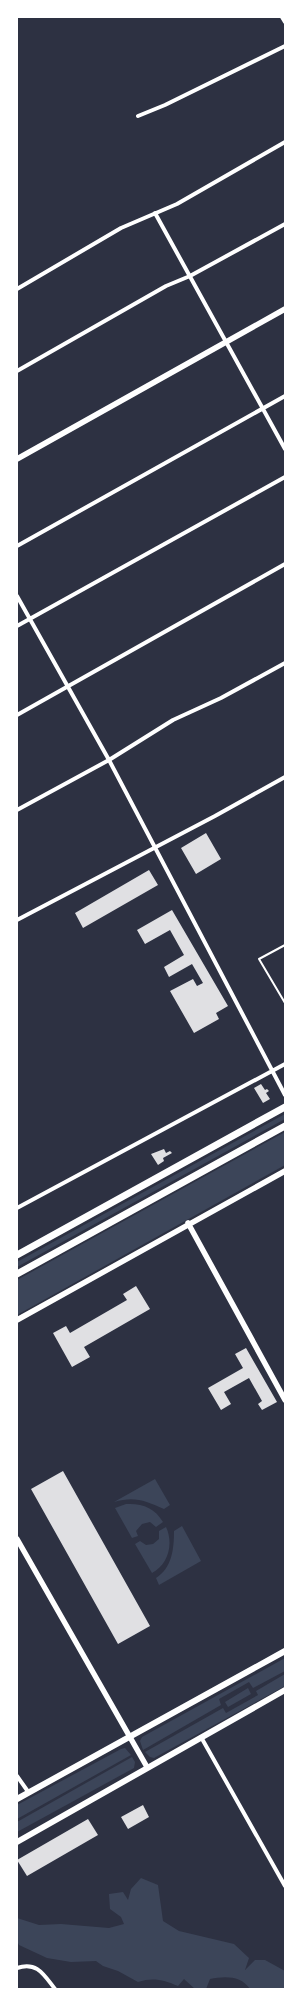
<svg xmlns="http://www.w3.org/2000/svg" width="302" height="2006" font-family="Commissioner,sans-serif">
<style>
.green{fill:#3c4559}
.building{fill:#e0e0e3}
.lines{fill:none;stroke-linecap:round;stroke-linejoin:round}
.service{stroke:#fff;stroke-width:2}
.minor{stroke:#fff;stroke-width:4}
.tertiary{stroke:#fff;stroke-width:5.5}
.secondary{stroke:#fff;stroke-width:6}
.trunk{stroke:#fff;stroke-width:7}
</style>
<rect width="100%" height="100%" fill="#2d3142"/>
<path class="green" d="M285 1114V1119L17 1267V1262Z
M285 1132V1165L17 1315V1280Z
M155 1479 170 1505 164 1509C145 1501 135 1496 114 1502Z
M126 1504C142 1503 155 1508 163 1522L156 1527 150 1522 142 1524 136 1531 138 1536 132 1538 115 1508Z
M182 1526 201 1561 159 1585 156 1578C172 1568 174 1549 174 1531Z
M166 1527C174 1544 168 1565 152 1573L135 1544 140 1541 146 1545 153 1544 159 1539V1531Z
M285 1658V1671L253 1688 249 1682 219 1699 221 1705 143 1750 140 1741 142 1737Z
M285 1674V1686L154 1758 150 1757 145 1752 223 1708 226 1713 258 1695 256 1691Z
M248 1688 251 1694 228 1707 225 1702Z
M125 1748 131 1755 17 1819V1805L121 1749Z
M132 1757 135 1762 134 1768 17 1832V1822Z
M141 1878 158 1885 163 1921 179 1931 234 1944 249 1958 245 1970 255 1960H265L285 1971V1989H250C241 1975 224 1976 210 1979L206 1989H195L184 1979 178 1986C164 1980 153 1977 138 1982L118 1971 103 1966 96 1961 71 1962 47 1958 19 1945 17 1941V1918L39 1925 61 1924 109 1928 124 1924 121 1917 110 1909 109 1894 123 1892 128 1900 131 1889Z"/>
<path class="building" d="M206 833 221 859 196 874 181 848Z
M149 870 158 885 83 928 75 913Z
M172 910 228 1006 216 1013 219 1019 194 1033 170 991 193 979 197 986 203 983 192 964 169 977 164 967 184 955 170 930 145 944 137 930Z
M261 1084 265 1090 267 1089 269 1091 266 1093 270 1099 263 1103 254 1088Z
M164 1149 166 1153 170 1151 172 1153 163 1158 164 1161 158 1165 151 1154Z
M136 1286 150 1309 84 1347 90 1357 72 1367 53 1333 66 1326 70 1333 127 1300 123 1294Z
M246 1348 277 1402 262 1410 258 1404 262 1401 249 1378 224 1392 231 1404 221 1410 208 1388 243 1368 235 1354Z
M63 1471 150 1626 118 1644 31 1489Z
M143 1805 149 1817 128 1829 121 1817Z
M88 1819 98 1835 27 1876 17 1860Z"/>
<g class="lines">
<path class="service" d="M285 945 259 959 285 1003"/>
<path class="minor" d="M282 17 285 22
M138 116 165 105 285 46
M155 213 285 449
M17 289 121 228 177 204 285 142
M17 371 166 286 190 276 285 224
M17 546 285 396
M17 596 109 760 285 1095
M17 626 285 477
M17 715 285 564
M17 810 109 760 173 720 221 698 285 663
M17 920 215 816 285 777
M17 1208 285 1064
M201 1737 285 1886
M17 1776 29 1793
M17 1968C37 1961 44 1975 55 1989"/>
<path class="tertiary" d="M17 459 285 309
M188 1223 285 1400
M17 1320 285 1171
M17 1539 147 1767"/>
<path class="secondary" d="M17 1799 285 1651
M17 1842 285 1690"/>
<path class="trunk" d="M17 1255 285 1107
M17 1274 285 1126"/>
</g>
<rect width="302" height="2006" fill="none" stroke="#ffffff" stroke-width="36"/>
</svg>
